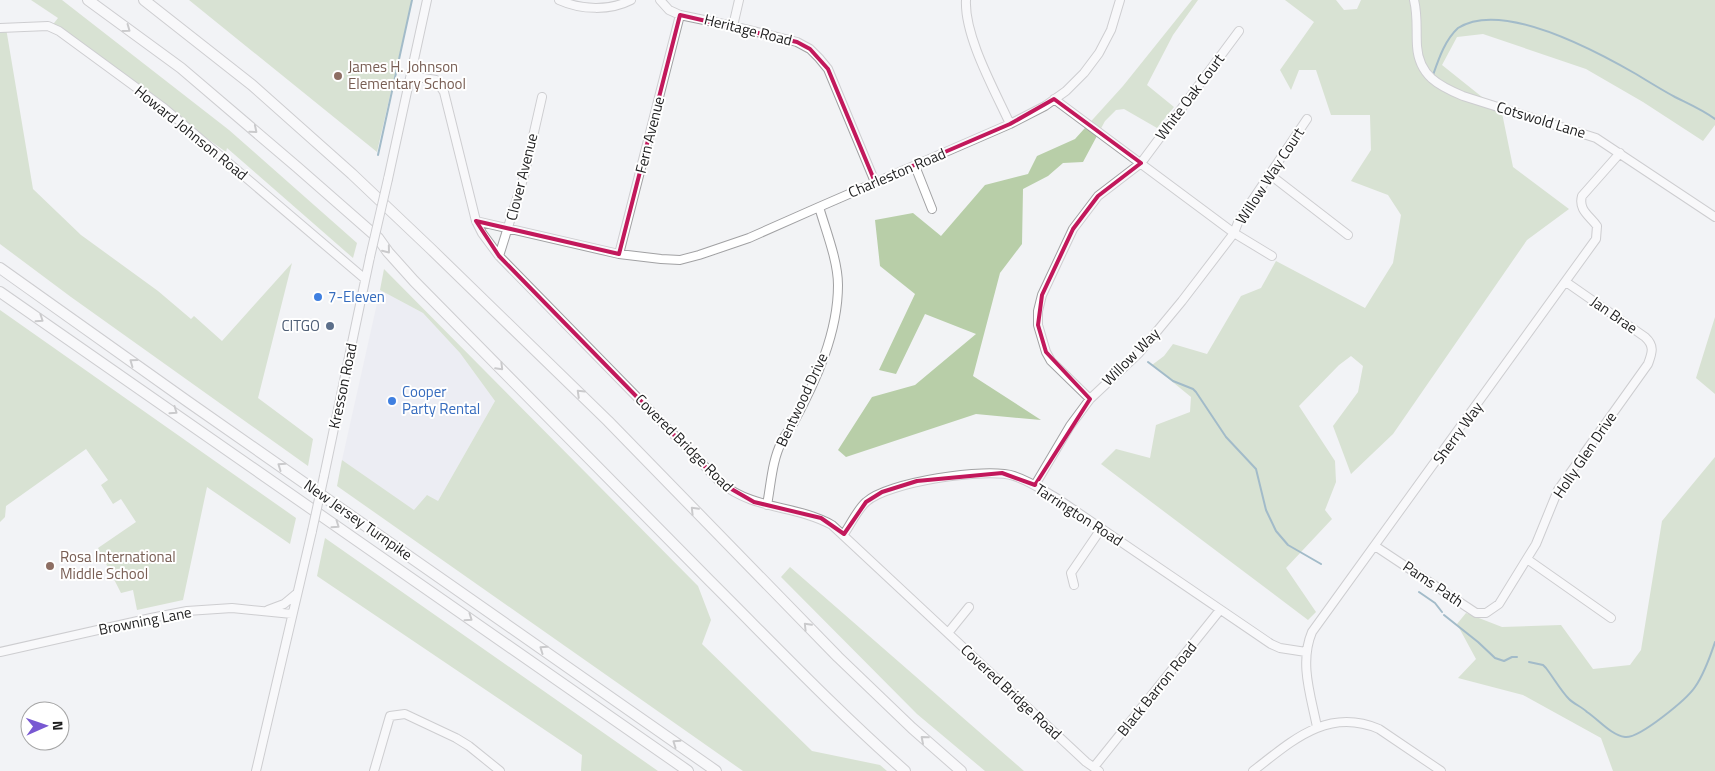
<svg xmlns="http://www.w3.org/2000/svg" width="1715" height="771" font-family="'Titillium Web',sans-serif">
<style>
.built{fill:#e5e7f0}
.green{fill:#b8cea8}
.lines{fill:none;stroke-linecap:round;stroke-linejoin:round}
.stream{stroke:#427893;stroke-width:2}
.minor-casing{stroke:#a1a1a3;stroke-width:10}
.highway-casing{stroke:#a1a1a3;stroke-width:12}
.minor{stroke:#fff;stroke-width:8}
.highway{stroke:#fff;stroke-width:10}
.minor-bridge-casing{stroke:#a1a1a3;stroke-width:10;stroke-linecap:butt}
.minor-bridge{stroke:#fff;stroke-width:8}
.oneway{stroke:#9a9a9a}
.marked{fill:none;stroke:#c2185b;stroke-width:4;stroke-linejoin:round}
.education-dot{fill:#8d6e63;stroke:#fff;stroke-width:2}
.shop-dot{fill:#3f7fe0;stroke:#fff;stroke-width:2}
.service-dot{fill:#5c6f8a;stroke:#fff;stroke-width:2}
.labels{text-anchor:middle;stroke-width:4;stroke-linejoin:round;paint-order:stroke}
.street-label{font-size:15px;fill:#1e1e1f;stroke:#fff}
.education-label{font-size:15px;fill:#785e54;stroke:#fff;text-anchor:start}
.shop-label{font-size:15px;fill:#366cbe;stroke:#fff;text-anchor:start}
.service-label{font-size:15px;fill:#4e5e75;stroke:#fff;text-anchor:end}
</style>
<rect width="100%" height="100%" fill="#f2f3f5"/>
<path class="built" d="M380 290 423 313 460 353 495 401 438 501 415 511 342 460Z"/>
<path class="green" d="M31 0H62L229 130 357 243 353 258 227 148 226 152 51 27 58 18Z
M189 0H412L377 152Z
M1192 0H1198L1173 35 1147 85 1174 107 1157 128 1124 109 1116 110 1105 121 1083 162 1063 163 1048 176 1023 189 1022 244 1000 273 973 376 1041 420 976 414 846 457 838 450 872 397 915 385 976 334 925 314 896 374 879 370 915 294 880 266 875 220 913 213 941 236 985 185 1028 174 1037 156 1075 139 1123 86Z
M1285 0H1336L1344 10 1357 9 1361 0H1715V125L1703 141 1643 102 1586 69 1483 34 1457 37 1442 65 1502 113 1513 167 1569 209 1527 240 1393 434 1351 474 1333 426 1358 392 1363 366 1351 356 1339 365 1299 406 1335 461 1336 482 1325 510 1332 519 1286 568 1316 612 1308 620 1101 464 1116 449 1150 458 1156 425 1190 412 1191 397 1152 365 1164 356 1173 344 1207 354 1241 296 1261 288 1276 261 1365 308 1393 263 1401 215 1388 195 1351 181 1371 150 1370 115H1331L1316 70H1299L1291 90 1280 70 1314 22Z
M0 28H6L33 189 81 235 158 291 191 319 194 316 222 341 292 263 258 398 313 439 308 466 71 297 0 244Z
M384 269 698 586 711 620 702 644 812 751 880 765 887 771H743L337 486 342 460 414 510 427 495 438 501 495 401 460 353 423 313 380 290Z
M0 310 296 518 290 544 207 487 183 600 137 610 133 590 121 593 98 548 136 522 121 499 113 504 101 485 108 480 86 449 6 506 5 517 0 522Z
M1715 317V394L1696 378Z
M1715 457V771H1613L1601 738 1523 695 1458 678 1476 659 1457 624 1466 613 1502 627 1561 625 1593 669 1630 665 1641 650 1662 521Z
M325 538 658 771H581L582 755 317 576Z
M790 567 1024 771H985L917 714 781 577Z"/>
<g class="lines">
<path class="stream" d="M1433 75C1439 58 1445 40 1458 28 1502 0 1596 51 1636 74 1649 82 1662 90 1675 97 1689 104 1703 110 1715 119
M378 155 412 0
M1148 362 1173 381 1193 389 1196 392 1226 437 1256 469 1266 510 1276 531 1288 545 1321 564
M1419 592 1435 603 1442 612
M1444 615 1478 642 1495 658 1504 661 1512 657H1517
M1529 662 1543 665 1546 668C1553 677 1561 691 1569 699 1574 704 1582 707 1587 712 1599 720 1611 735 1625 737 1639 739 1687 699 1695 687 1704 674 1710 657 1715 642"/>
<g class="minor-casing">
<path id="minor" d="M559 0C581 10 610 11 631 0
M660 0 669 10 680 15 733 26 797 42 810 49 819 58 828 69 875 182
M966 0C964 36 995 91 1010 124
M1414 0C1418 16 1416 30 1417 46 1419 76 1439 86 1463 96L1596 138 1715 217
M733 26 739 0
M0 28 48 26 59 31 164 108 365 279
M411 76 436 80 444 92 476 221 482 233 499 256 721 483C754 510 796 505 832 525L1086 762 1099 771
M1054 99 1234 233 1272 256
M915 166 932 209
M1269 174 1348 235
M388 179 427 0
M476 221 619 254 661 259 680 260 699 255 749 238 819 207 1010 124 1045 106 1066 91 1084 73 1099 53 1111 30 1120 0
M619 254 680 15
M499 256 524 176 542 97
M1090 399 1051 361 1046 352 1038 325V311L1042 295 1073 229 1098 196 1141 163 1239 31
M324 476 370 257
M1035 485 1070 426 1090 399 1139 353 1182 301 1234 233 1239 220 1307 119
M767 505C771 484 772 460 782 441 785 435 790 429 794 422 816 381 838 333 838 285 838 261 826 231 819 207
M844 534C851 524 857 510 866 502 887 482 987 467 1014 476 1030 481 1044 491 1058 499L1271 644 1280 648 1306 652
M1375 546 1476 613H1486L1499 604 1536 544 1558 490 1648 364C1652 353 1655 346 1645 337L1566 282
M1527 559 1611 618
M1074 585 1071 573 1101 529
M268 610 284 604 296 594
M948 633 969 607
M0 652 151 618 187 611 232 608 292 614
M1317 727C1311 696 1299 663 1312 632L1596 239 1597 226C1590 216 1578 210 1582 196L1620 153
M1094 767 1220 610
M256 771 312 531
M374 771 390 716 405 714 456 738 469 746 500 771
M1253 771C1292 741 1327 707 1379 729L1441 771"/>
</g>
<g class="highway-casing">
<path id="highway" d="M88 0 181 68 297 167 378 238 388 252 414 281C514 381 613 483 713 584 776 647 838 712 905 771
M144 0 252 85 352 174 431 249 608 421 838 657 912 728 961 771
M0 268 187 401 716 771
M0 292 688 771"/>
</g>
<use href="#minor" class="minor"/>
<use href="#highway" class="highway"/>
<g class="minor-bridge-casing">
<path id="minor-bridge" d="M370 257 388 179
M312 531 324 476"/>
</g>
<use href="#minor-bridge" class="minor-bridge"/>
</g>
<defs><path id="oneway-chevron" d="M-2-3.5L2.5 0L-2 3.5" fill="none" stroke-width="1.6" stroke-linecap="round" stroke-linejoin="round" transform="scale(1.25)"/></defs>
<g class="oneway">
<use href="#oneway-chevron" transform="translate(127 29) rotate(36)"/>
<use href="#oneway-chevron" transform="translate(254 130) rotate(40)"/>
<use href="#oneway-chevron" transform="translate(387 250) rotate(51)"/>
<use href="#oneway-chevron" transform="translate(40 319) rotate(34)"/>
<use href="#oneway-chevron" transform="translate(133 362) rotate(-144)"/>
<use href="#oneway-chevron" transform="translate(500 367) rotate(45)"/>
<use href="#oneway-chevron" transform="translate(580 393) rotate(-136)"/>
<use href="#oneway-chevron" transform="translate(174 411) rotate(35)"/>
<use href="#oneway-chevron" transform="translate(281 466) rotate(-145)"/>
<use href="#oneway-chevron" transform="translate(694 510) rotate(-134)"/>
<use href="#oneway-chevron" transform="translate(336 525) rotate(35)"/>
<use href="#oneway-chevron" transform="translate(469 618) rotate(35)"/>
<use href="#oneway-chevron" transform="translate(807 626) rotate(-134)"/>
<use href="#oneway-chevron" transform="translate(543 649) rotate(-145)"/>
<use href="#oneway-chevron" transform="translate(924 739) rotate(-139)"/>
<use href="#oneway-chevron" transform="translate(676 743) rotate(-145)"/>
</g>
<path d="M0 0H1715V771H0ZM680 15 797 42 810 49 828 69 875 182 1010 124 1054 99 1141 163 1098 196 1073 229 1042 295 1038 325 1046 352 1090 399 1035 485 1002 473 917 481 882 492 866 502 844 534 821 518 754 502 721 483 499 256 476 221 619 254Z" fill="#f2f3f5" fill-opacity=".55" fill-rule="evenodd"/>
<path class="marked" d="M680 15 797 42 810 49 828 69 875 182 1010 124 1054 99 1141 163 1098 196 1073 229 1042 295 1038 325 1046 352 1090 399 1035 485 1002 473 917 481 882 492 866 502 844 534 821 518 754 502 721 483 499 256 476 221 619 254Z"/>
<g class="education-dot">
<circle cx="338" cy="76" r="5"/>
<circle cx="50" cy="566" r="5"/>
</g>
<g class="shop-dot">
<circle cx="318" cy="297" r="5"/>
<circle cx="392" cy="401" r="5"/>
</g>
<circle class="service-dot" cx="330" cy="326" r="5"/>
<g class="labels">
<g class="street-label">
<text transform="translate(748 30) rotate(14)" y="5">Heritage Road</text>
<text transform="translate(1190 97) rotate(-53)" y="5">White Oak Court</text>
<text transform="translate(1541 120) rotate(17)" y="5">Cotswold Lane</text>
<text transform="translate(191 133) rotate(39)" y="5">Howard Johnson Road</text>
<text transform="translate(650 135) rotate(-76)" y="5">Fern Avenue</text>
<text transform="translate(897 173) rotate(-23)" y="5">Charleston Road</text>
<text transform="translate(1270 176) rotate(-57)" y="5">Willow Way Court</text>
<text transform="translate(522 177) rotate(-76)" y="5">Clover Avenue</text>
<text transform="translate(1614 315) rotate(35)" y="5">Jan Brae</text>
<text transform="translate(1131 357) rotate(-45)" y="5">Willow Way</text>
<text transform="translate(343 386) rotate(-78)" y="5">Kresson Road</text>
<text transform="translate(802 400) rotate(-65)" y="5">Bentwood Drive</text>
<text transform="translate(1458 433) rotate(-54)" y="5">Sherry Way</text>
<text transform="translate(684 443) rotate(45)" y="5">Covered Bridge Road</text>
<text transform="translate(1585 455) rotate(-56)" y="5">Holly Glen Drive</text>
<text transform="translate(1079 515) rotate(33)" y="5">Tarrington Road</text>
<text transform="translate(358 520) rotate(35)" y="5">New Jersey Turnpike</text>
<text transform="translate(1433 584) rotate(34)" y="5">Pams Path</text>
<text transform="translate(145 621) rotate(-11)" y="5">Browning Lane</text>
<text transform="translate(1157 689) rotate(-51)" y="5">Black Barron Road</text>
<text transform="translate(1011 692) rotate(43)" y="5">Covered Bridge Road</text>
</g>
<g class="education-label">
<text x="348" y="72">James H. Johnson<tspan x="348" dy="17">Elementary School</tspan></text>
<text x="60" y="562">Rosa International<tspan x="60" dy="17">Middle School</tspan></text>
</g>
<g class="shop-label">
<text x="328" y="302">7-Eleven</text>
<text x="402" y="397">Cooper<tspan x="402" dy="17">Party Rental</tspan></text>
</g>
<g class="service-label">
<text x="320" y="331">CITGO</text>
</g>
</g>
<g transform="translate(45 726) rotate(88)"><circle r="24" fill="#ffffff" stroke="#a5a5a5"/>
<path d="M0-4L9 19L0 12L-9 19Z" fill="#7858d2"/>
<text y="-8" font-size="14" font-weight="bold" text-anchor="middle" fill="#1e1e1f">N</text>
</g>
</svg>
